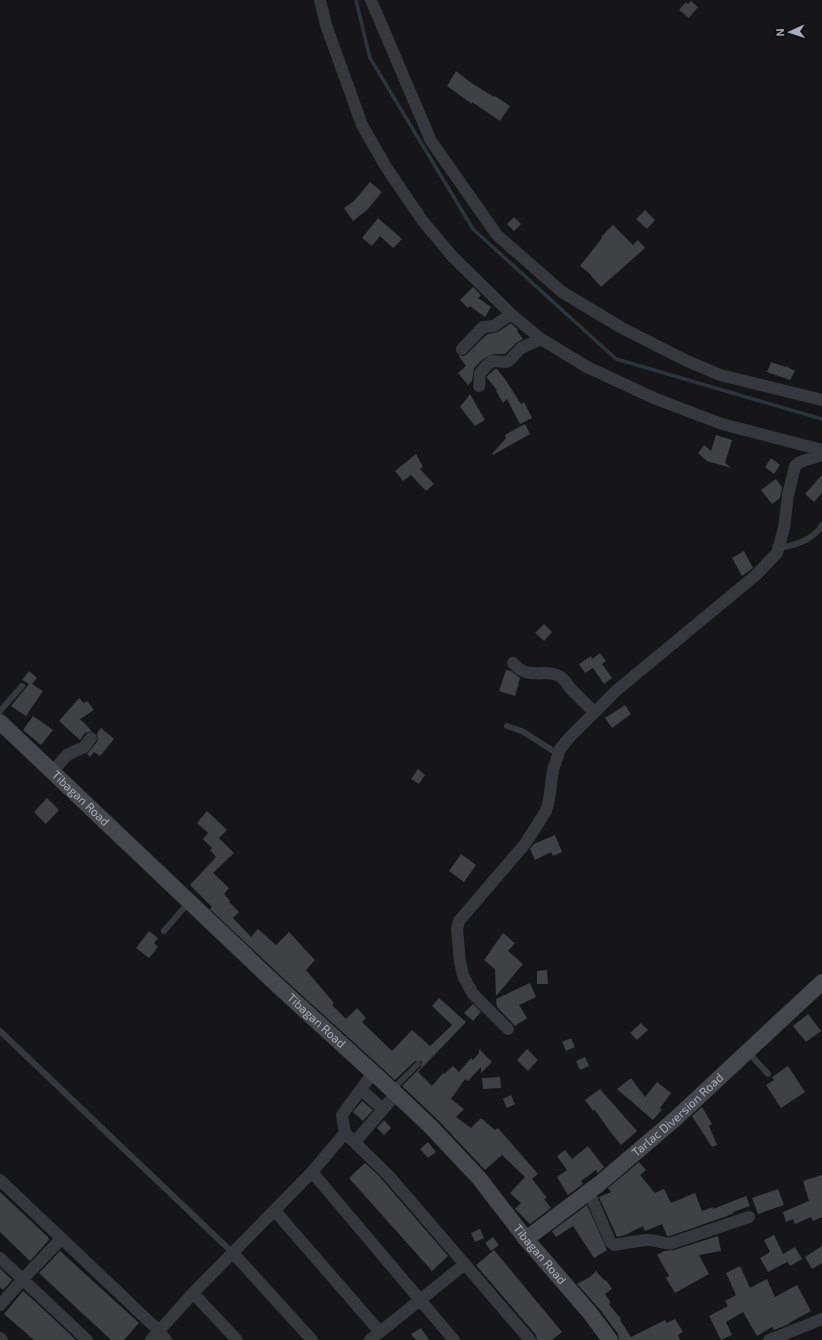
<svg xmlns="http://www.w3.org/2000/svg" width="822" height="1340" font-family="'Exo 2',sans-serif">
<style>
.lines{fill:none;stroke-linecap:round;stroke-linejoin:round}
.stream{stroke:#2c353c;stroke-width:3.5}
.building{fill:#404145}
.lane{stroke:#37383d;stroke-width:6}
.street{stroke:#37383d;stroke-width:12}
.secondary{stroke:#45474d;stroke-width:16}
.labels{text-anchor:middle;stroke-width:4;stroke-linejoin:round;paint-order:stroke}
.street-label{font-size:12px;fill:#a8adb8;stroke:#111113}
</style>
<rect width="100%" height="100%" fill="#161618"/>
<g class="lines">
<path class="stream" d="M356 0 370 58 473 229 616 359 822 419"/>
</g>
<path class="building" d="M691 1 698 7 689 18 679 10 686 2 688 4Z
M456 71 470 82 494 97 495 96 510 106 500 121 472 102V104L447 86Z
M370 182 382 192 368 209 353 221 344 208 354 201Z
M645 210 655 220 647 229 636 219Z
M514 217 521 224 514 231 507 224Z
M378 218 402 239 393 248 380 236 372 246 362 238Z
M613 225 633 245 638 240 645 248 601 287 588 272 580 266 602 238 601 237Z
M473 287 481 295 478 298 491 307 485 317 470 306 468 308 460 300Z
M511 323 518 330 517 331 523 339 516 343 505 354H493L483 359 474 368 472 381 468 385 458 373 466 366 458 355 464 356 467 354 483 338 488 334 498 332Z
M771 362 786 367V366L795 371 790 380 767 372Z
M495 369H497L505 379 521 404 524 402 532 418 520 424 507 399 503 403 496 391 497 390 487 378V376Z
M470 394 485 420 475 426 460 407Z
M525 424 530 434 493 455 492 454 506 438 505 435Z
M716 435 732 440 725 463 731 468 707 461 698 453 704 445 711 451Z
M416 454 423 467 420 469 434 484 426 491 411 475 403 481 395 471Z
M771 458 780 465 774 474 765 467Z
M822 475V493L814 502 805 494Z
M776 479 782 487 780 498 772 504 761 490Z
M744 551 753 568 742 576 732 558Z
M544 624 552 632 544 641 535 633Z
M600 653 606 661 602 664 612 678 604 684 593 668 585 673 579 664 591 656 592 659Z
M506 670 511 671 520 678 515 696 499 691Z
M29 671 37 678 32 684 43 691 26 716 11 706 29 684 22 680Z
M79 698 84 703 87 701 94 710 80 719 92 731 85 733 80 740 59 721Z
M625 705 631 714 612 728 605 718Z
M33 716 53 730 41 745 23 730Z
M101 728 114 739 100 756 94 752 90 757 87 754 97 742 98 739 97 733Z
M418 769 425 775 419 784 411 779Z
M47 798 59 810 46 824 34 812Z
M207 811 227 830 219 838 234 853 213 873 229 888 224 894 230 901 229 902 239 912 233 918 251 937 258 929 276 945 289 932 315 960 306 970 334 1003 332 1005 346 1019 357 1008 366 1018 362 1022 392 1051 412 1030 430 1046 452 1025 432 1006 439 998 466 1022 418 1072 432 1086 443 1073 444 1074 453 1066 459 1072 471 1058 473 1060 479 1053V1049L492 1062 481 1073V1067L468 1081 465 1079 451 1099 464 1109 456 1117 471 1128 481 1118 495 1130 498 1128 538 1174 532 1179 547 1198 544 1199 551 1208 530 1224 515 1209 521 1203 510 1193 525 1177 502 1155 485 1170 438 1120 402 1086 421 1067 422 1063 421 1061H415L395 1080 283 978 210 909 212 907 190 885 216 857 210 850 212 848 203 839 208 833 197 823Z
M555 835 562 852 553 856 551 852 535 860 530 849 534 844Z
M461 854 476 865 464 882 449 871Z
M149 931 158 938 154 943 158 947 149 958 136 948Z
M503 933 515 943 508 951 523 964 496 996 495 969 484 960Z
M547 970 548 984H537V971Z
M530 983 536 997 519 1005 527 1018 515 1026 497 1007 496 999Z
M473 1004 481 1012 473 1021 464 1013Z
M808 1014 821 1031 806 1042 793 1026Z
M641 1023 648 1030 637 1040 630 1033Z
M571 1038 575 1047 566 1051 562 1042Z
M527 1049 538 1060 528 1071 517 1060Z
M585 1057 589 1066 580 1070 576 1061Z
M788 1066 805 1092 781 1108 766 1085 774 1080 772 1077Z
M500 1077 501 1088 483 1089 482 1078Z
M631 1078 645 1097 657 1082 671 1093 660 1108 662 1110 653 1120 617 1089Z
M600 1089 637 1131 621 1145 612 1134 594 1109 593 1111 585 1100Z
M511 1095 515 1104 507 1108 503 1099Z
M362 1101 373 1110 363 1121 353 1112Z
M702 1107 712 1124 709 1126 717 1145 712 1147 692 1116Z
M384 1120 391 1128 384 1135 377 1128Z
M428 1142 436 1152 428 1158 420 1149Z
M588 1146 604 1167 598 1173 596 1170 581 1181 583 1184 568 1195 557 1177 567 1170 557 1156 565 1150 572 1159Z
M639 1162 646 1170 640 1175 655 1193 664 1189 671 1203 695 1193 702 1211 713 1207V1209L746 1196 750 1206 733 1212 734 1213 727 1216 670 1236H667L662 1224 645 1231 643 1226 625 1235 617 1237 599 1197 611 1192 608 1188Z
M365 1163 379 1176 448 1256 432 1271 349 1178Z
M822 1175V1217L813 1221 811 1217 795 1224 793 1219 786 1222 783 1212 809 1201 803 1181Z
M778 1189 784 1205 758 1214 752 1198Z
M0 1192 49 1238 48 1239 49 1240 30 1261 0 1232Z
M587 1205 607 1250 594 1258 573 1226 556 1237 552 1231Z
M480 1229 484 1238 475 1242 471 1233Z
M774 1235 783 1254 795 1247 802 1259 790 1266 785 1258 787 1262 768 1272 760 1258 770 1252 764 1240Z
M718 1236 721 1251 699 1255 709 1274 675 1293 666 1278 669 1276 657 1255 664 1251 674 1250Z
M493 1237 499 1245 491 1251 485 1243Z
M822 1246V1263L812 1269 805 1257Z
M494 1250 562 1332 552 1340H537L536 1335 476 1265Z
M60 1251 139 1323 124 1340H111L39 1273Z
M740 1266 750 1288 767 1279 775 1297 797 1285 811 1311 789 1323V1324L774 1330 772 1327 757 1336 743 1312 726 1322 732 1335 721 1340 709 1316 728 1306 725 1301 736 1295 726 1273Z
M0 1268 12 1280 3 1290 0 1287Z
M596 1271 605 1281 606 1280 612 1289 605 1294 611 1303 609 1304 621 1319 620 1320 631 1337 665 1320 667 1323 675 1319 683 1332 678 1335 680 1340H619L618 1334 598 1307 577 1284 590 1277Z
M23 1291 40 1306 76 1340H34L4 1314Z
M421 1328 429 1340H416L411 1334Z"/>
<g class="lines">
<path class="lane" d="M779 548C795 545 814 540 822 525
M0 711 22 686
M507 726 522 731 558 754
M164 931 189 902
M0 1031 233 1253
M748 1052 768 1074
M392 1090 418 1064"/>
<path class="street" d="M320 0 326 25 362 125 386 167 422 220 452 256 511 314 541 339 587 367 656 399 722 424 822 450
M371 0 431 141 497 235 562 292 622 328 685 360 720 375 822 400
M462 349 483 327 494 326 511 314
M479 386 480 373 488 364 493 361 505 362 509 361 521 348 541 339
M513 663C528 681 544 668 559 676 564 678 567 684 570 688 578 696 586 704 594 712
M53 771 67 755 84 747 91 738
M508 1029 473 994 463 976 460 962 457 929 459 921 525 844 546 811 549 800 553 770 560 749 569 738 617 690 756 575 777 553 784 528 788 495 795 466 800 462 822 455
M373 1073 342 1115 345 1133 389 1176 530 1340
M361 1090 383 1109
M355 1142 396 1094
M312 1172 454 1340
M0 1180 159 1331 166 1340
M589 1192 610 1241 614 1245C625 1243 636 1241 647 1240 656 1239 662 1245 672 1243L749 1217
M275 1211 380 1332
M233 1253 312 1340
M0 1258 87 1340
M193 1293 237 1340
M0 1305 23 1279 61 1239
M0 1338 2 1340
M151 1340 193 1293 312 1172 345 1133
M370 1340 465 1264
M769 1340 822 1319"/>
<g class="secondary">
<path id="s1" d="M0 722 277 985 392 1090 431 1127 479 1178 526 1239 590 1313 610 1340"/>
<path id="s2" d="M526 1239 599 1184 674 1120 822 982"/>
</g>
</g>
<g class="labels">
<g class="street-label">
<text dy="4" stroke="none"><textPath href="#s1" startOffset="111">Tibagan Road</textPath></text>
<text dy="4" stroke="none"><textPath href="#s1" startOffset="435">Tibagan Road</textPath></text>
<text dy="4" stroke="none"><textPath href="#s2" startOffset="196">Tarlac Diversion Road</textPath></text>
<text dy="4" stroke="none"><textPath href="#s1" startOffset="759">Tibagan Road</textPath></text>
</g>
</g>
<g transform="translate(790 32) rotate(267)" stroke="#111113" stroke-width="3" paint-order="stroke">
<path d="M0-3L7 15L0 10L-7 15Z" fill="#a8adb8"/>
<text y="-6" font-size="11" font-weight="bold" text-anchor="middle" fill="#a8adb8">N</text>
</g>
</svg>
